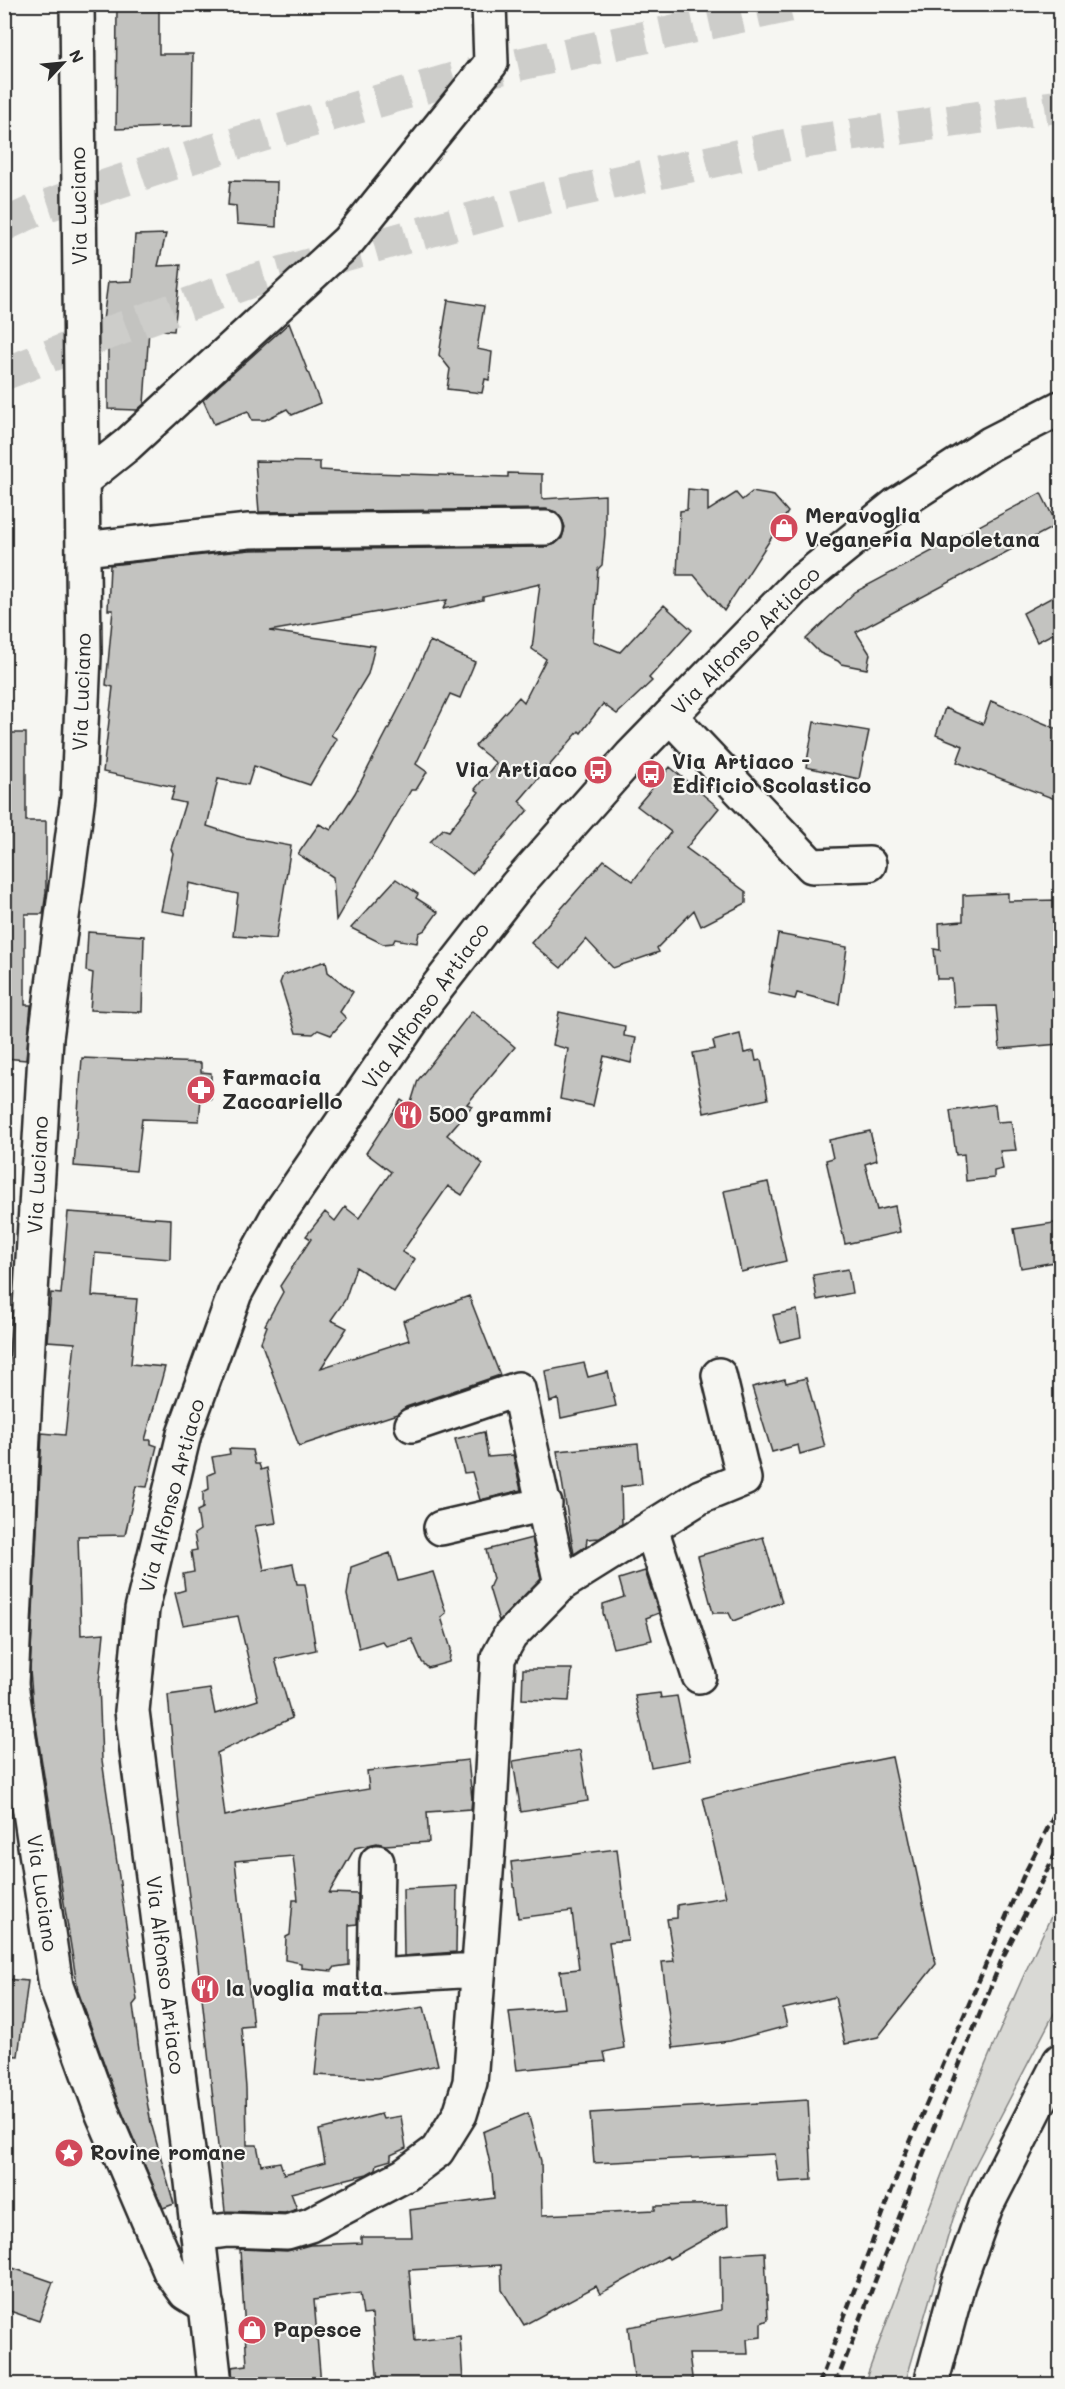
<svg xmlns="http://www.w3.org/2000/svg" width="1065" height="2389" font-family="Mali,sans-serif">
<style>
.green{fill:#d9d9d5;stroke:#828280;stroke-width:1.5}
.building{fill:#c3c3c0;stroke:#2b2b2b;stroke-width:1.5}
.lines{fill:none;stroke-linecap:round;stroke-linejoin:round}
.minor-tunnel{stroke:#cdcdca;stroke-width:33;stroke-dasharray:33 16;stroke-linecap:butt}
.minor-casing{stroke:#2b2b2b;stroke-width:38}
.major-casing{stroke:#2b2b2b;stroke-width:38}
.minor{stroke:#f6f6f2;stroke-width:33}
.major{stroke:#f6f6f2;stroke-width:33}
.rail{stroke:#2b2b2b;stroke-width:4.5;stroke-dasharray:9 4.5;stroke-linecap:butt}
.labels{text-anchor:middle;stroke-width:4.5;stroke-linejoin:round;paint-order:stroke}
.street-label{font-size:21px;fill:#2b2b2b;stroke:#f6f6f2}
.poi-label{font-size:21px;font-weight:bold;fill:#2b2b2b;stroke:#f6f6f2;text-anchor:start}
</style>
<rect width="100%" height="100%" fill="#f6f6f2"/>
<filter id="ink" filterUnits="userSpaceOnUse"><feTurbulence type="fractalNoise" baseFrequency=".0167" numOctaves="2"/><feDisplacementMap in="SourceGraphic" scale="12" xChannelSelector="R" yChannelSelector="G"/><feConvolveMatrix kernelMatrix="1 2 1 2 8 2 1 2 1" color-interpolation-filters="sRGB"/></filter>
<g filter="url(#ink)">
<path class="green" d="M1060 1898V2002L971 2173 953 2219 905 2384H864C924 2221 983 2055 1060 1898Z"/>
<path class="building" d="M117 4H159V54H193L192 126 116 129Z
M230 181 277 182 276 227 237 224 236 206 228 205Z
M166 234 158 266 181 265 174 331 149 329 144 404 137 410 108 409V329L102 328 108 282 132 281 135 235Z
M448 300 484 306 477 349 492 352 489 380 485 379 482 393 447 389 450 369 439 355Z
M289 323 320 403 292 415 287 409 265 420H252L248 411 214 424 203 400Z
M255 461 320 462V470L371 473 508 477V473L542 474V499L605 495V534L602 565 598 569 593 641 620 652 664 605 692 630 649 678 652 681 617 714 603 704 581 733 579 731 519 801 528 810 472 874 430 842 443 829 449 831 479 792 475 789 496 763 475 746 519 697 524 702 546 659 532 649 540 584 483 597V600L443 609 447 600 269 631 375 646 368 674 331 735 337 739 310 785 254 766 248 785 218 779 207 826 241 837 291 846 276 939 233 936 238 894 189 883 185 915 161 911 173 853 171 849 185 803 171 800 175 787 103 772 113 687 106 685 113 610H108L110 565 250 550 546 547 555 544 562 538 565 527 562 519 556 512 546 509 259 512Z
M688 489 708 491V511L736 493 742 500 752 492 774 496 788 512 724 611 694 575H677L680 511 687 510Z
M1041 493 1057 525 856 632 870 654 867 669 841 664 838 661 820 653 806 639 855 592Z
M1060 593V630L1037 642 1023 613Z
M430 641 475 662 460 698 450 694 416 764 427 772 416 790H411L336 920 333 877 298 854 319 824 331 830 355 793 406 695Z
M991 701 1060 730V801L957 762 963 746 936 735 945 708 983 724Z
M814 722 869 731 859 779 806 767Z
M4 733H26V821H46V892L43 914H25V1005H31L26 1060 4 1058Z
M670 767 719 808 686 848 746 892V903L701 926 694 910 657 948 659 952 613 968 586 939 561 968 531 943 604 860 633 881 671 832 637 806Z
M396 879 418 894 416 898 438 912 425 930 419 933 417 943 395 939 393 943 383 944 351 928Z
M1008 893V901L1060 900V1044L1000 1049 996 1006 954 1007 952 979H937L934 949 940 950 939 923 963 921V895Z
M88 932 144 936 142 1012 90 1010 93 973 86 971Z
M778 934 847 947 839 1004 797 993 795 999 768 993Z
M326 961 328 972 353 992 340 1012 346 1018 331 1035 318 1030 313 1034 296 1033 280 983 283 975Z
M472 1011 515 1047 467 1104 472 1106 447 1135 483 1164 462 1195 448 1186 402 1252 415 1259 394 1292 356 1267 345 1300 331 1320 347 1328 321 1368 409 1340 403 1321 469 1296 500 1375 406 1407 397 1414 299 1446 261 1342 267 1326 265 1325 283 1292 280 1286 311 1239 306 1236 325 1212 335 1221 345 1207 359 1218 391 1172 366 1153 401 1100 410 1106 418 1080Z
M559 1012 625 1026 624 1036 636 1038 631 1063 604 1056 593 1106 560 1099 568 1049 553 1045Z
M740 1034 744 1053 754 1051 756 1061 761 1060 768 1099 704 1113 693 1053 715 1049 713 1041Z
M82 1058 201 1063V1072L211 1073V1099L201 1098 199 1121 142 1119 136 1171 74 1166Z
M995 1104 997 1122 1011 1121 1016 1150 1000 1151 1003 1169 994 1171V1178L966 1181 964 1154 956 1155 950 1111Z
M870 1131 877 1160 865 1164 877 1210 895 1206 900 1232 845 1244 826 1160 833 1158 829 1140Z
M768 1182 786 1261 741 1272 724 1191Z
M68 1212 171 1219 170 1259 95 1253 92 1296 137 1299 131 1364 165 1367 145 1440H151V1444L157 1446 147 1487 136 1486 125 1535 78 1536 81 1635 104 1633 99 1683 102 1760 137 2000 133 2005 143 2080 151 2123 174 2204 163 2208 119 2105 78 1991 33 1706 30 1671 42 1433 65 1435 75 1343 47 1341 51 1293 61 1294Z
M1060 1222V1261L1021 1268 1014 1229Z
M848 1269 852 1293 817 1300 813 1275Z
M797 1310 801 1337 780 1342 773 1315Z
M584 1363 588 1377 608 1372 616 1406 561 1418 558 1399 550 1402 545 1371Z
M806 1378 825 1447 800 1454 798 1445 772 1452 752 1387 785 1379 786 1383Z
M484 1432 488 1457 513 1455 521 1490 480 1500 472 1472 464 1473 455 1439Z
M638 1444 642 1484 621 1487 622 1524 600 1538 587 1539 586 1546 574 1554 557 1451Z
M229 1449 252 1450 255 1464H259L261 1470 267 1468 276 1523 255 1526 264 1570 293 1564 297 1584H305L316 1650 275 1659 292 1718 217 1753 225 1816 266 1806 369 1789 367 1771 468 1760 472 1799 471 1809 427 1812 429 1842 385 1845 377 1843 355 1848 329 1893 358 1894 357 1924 349 1925V1965L335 1967 332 1971 301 1968V1963L285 1960 286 1937 290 1935 293 1900H298L293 1856 235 1861 253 2026 241 2027 246 2088 247 2145H257L261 2165 280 2162 284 2174 325 2163 319 2130 381 2114 383 2119 401 2116 406 2148 391 2155V2160L377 2164 376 2169 367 2174 291 2193 297 2209 285 2213 225 2211 202 1997 180 1826 168 1695 210 1689 215 1714 258 1700 238 1616 183 1625 175 1593 185 1590 183 1574 194 1572 191 1551 197 1550 194 1534 200 1530 197 1511 203 1508V1492L209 1489 208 1475 215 1472 212 1457 230 1454Z
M763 1537 782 1602 733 1621 729 1613H713L698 1556Z
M532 1538 541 1578 499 1621 489 1588 493 1579 486 1550Z
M390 1553 398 1581 433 1572 446 1613 441 1617 451 1649 449 1662 428 1668 422 1662 412 1639 386 1646 382 1641 359 1648 347 1595 351 1567Z
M645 1571 659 1613 646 1618 652 1640 613 1648 603 1613V1604L624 1597 619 1579Z
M523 1669H572L569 1701 522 1699Z
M660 1693 661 1698 677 1696 690 1760 651 1767 635 1696Z
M580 1750 588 1801 521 1812 513 1761Z
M892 1757 936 1964 878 2037 845 2044 835 1997 783 2009 787 2026 730 2041 673 2048 662 1962 674 1961 667 1919 677 1918V1905L726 1897 703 1798 772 1781Z
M617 1849 628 1940 609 1942 624 2048 604 2052 606 2061 517 2070 509 2012 565 2008 560 1971 579 1969 572 1911 518 1918 511 1862Z
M457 1886 456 1952 404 1956 403 1889Z
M4 1979 28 1981 18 2056 4 2055Z
M424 2007 438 2065 378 2078 315 2075 321 2016 373 2015Z
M808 2100 812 2180 779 2182 775 2154 594 2163 590 2113Z
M528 2113 541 2161 542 2215 655 2210V2206L727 2204 728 2226 669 2259 667 2256 600 2294 596 2286 524 2325 502 2290 501 2265 409 2270 415 2341 460 2336 463 2382 449 2385H378L372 2314 363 2315 360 2293 314 2300 321 2385H233L232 2367 247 2365 240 2249 287 2251 310 2245 361 2243V2237H412L410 2210 494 2198 492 2173 483 2132Z
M765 2252 768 2320 761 2323V2337L747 2339 748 2354H689L693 2385H635L628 2327 721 2310 720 2255Z
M4 2265 53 2282 39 2321 4 2309Z"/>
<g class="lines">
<path class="minor-tunnel" d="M4 225 45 206 217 149 456 78 798 4
M4 374 92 339 252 281 549 197 796 143 1060 106"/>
<g class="minor-casing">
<path id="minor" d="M77 4 84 655 78 796 46 1038 25 1394 11 1684 56 1986 102 2112 170 2271 186 2293 207 2306
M82 481 127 445 348 241 491 63 489 4
M83 549 249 531 546 528
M670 716 812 866 869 864
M412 1425 518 1389 561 1584
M441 1528 545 1504
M651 1528 699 1676
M377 1862 375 1976 477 1970
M198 2234 228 2230 287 2232 310 2225 405 2175 437 2151 460 2114 470 2082 488 1847 498 1658 510 1636 561 1584 700 1497 744 1479 719 1375"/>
</g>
<g class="major-casing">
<path id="major" d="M215 2384 192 2182 132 1711 142 1609 184 1434 235 1293 277 1217 418 1012 517 885 631 756 798 584 896 505 990 444 1060 408
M931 2384 958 2284 986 2206 1060 2061"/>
</g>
<use href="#minor" class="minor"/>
<use href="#major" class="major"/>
<path class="rail" d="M819 2384 906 2152 1023 1877 1060 1804
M836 2384 922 2157 1002 1959 1060 1845"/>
</g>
</g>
<defs>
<g id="shop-disc" transform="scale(1.5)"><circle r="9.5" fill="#d1495b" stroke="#f6f6f2"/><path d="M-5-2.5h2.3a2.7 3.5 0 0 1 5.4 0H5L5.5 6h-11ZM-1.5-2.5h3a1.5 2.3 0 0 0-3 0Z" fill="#fff"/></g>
<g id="bus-disc" transform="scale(1.5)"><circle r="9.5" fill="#d1495b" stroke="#f6f6f2"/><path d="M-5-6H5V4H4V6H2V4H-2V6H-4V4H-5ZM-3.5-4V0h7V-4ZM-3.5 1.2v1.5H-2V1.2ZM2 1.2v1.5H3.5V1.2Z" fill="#fff"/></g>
<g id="pharmacy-disc" transform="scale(1.5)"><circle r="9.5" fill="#d1495b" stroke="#f6f6f2"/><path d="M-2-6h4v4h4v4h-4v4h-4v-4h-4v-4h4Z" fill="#fff"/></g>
<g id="restaurant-disc" transform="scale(1.5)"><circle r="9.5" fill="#d1495b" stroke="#f6f6f2"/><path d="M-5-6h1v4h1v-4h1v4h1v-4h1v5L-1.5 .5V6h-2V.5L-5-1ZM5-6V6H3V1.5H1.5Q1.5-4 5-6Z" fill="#fff"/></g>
<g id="sight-disc" transform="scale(1.5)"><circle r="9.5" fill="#d1495b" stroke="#f6f6f2"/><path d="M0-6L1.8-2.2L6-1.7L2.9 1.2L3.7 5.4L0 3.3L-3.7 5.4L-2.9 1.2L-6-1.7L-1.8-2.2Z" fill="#fff"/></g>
</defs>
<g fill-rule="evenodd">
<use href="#shop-disc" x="784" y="528"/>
<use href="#bus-disc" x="598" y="770"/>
<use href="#bus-disc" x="651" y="774"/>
<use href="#pharmacy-disc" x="201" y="1090"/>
<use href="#restaurant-disc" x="408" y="1115"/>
<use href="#restaurant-disc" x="205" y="1989"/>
<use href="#sight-disc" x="69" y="2153"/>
<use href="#shop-disc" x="252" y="2330"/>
</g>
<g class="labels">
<g class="street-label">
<text transform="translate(79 206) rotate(-91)" y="7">Via Luciano</text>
<text transform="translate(746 641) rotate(-45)" y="7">Via Alfonso Artiaco</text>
<text transform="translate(82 692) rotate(-88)" y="7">Via Luciano</text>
<text transform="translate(426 1006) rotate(-54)" y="7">Via Alfonso Artiaco</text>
<text transform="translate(38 1175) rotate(-87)" y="7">Via Luciano</text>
<text transform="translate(172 1496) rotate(-75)" y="7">Via Alfonso Artiaco</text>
<text transform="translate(42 1893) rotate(82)" y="7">Via Luciano</text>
<text transform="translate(165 1975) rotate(83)" y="7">Via Alfonso Artiaco</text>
</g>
<g class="poi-label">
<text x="805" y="523">Meravoglia<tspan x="805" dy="24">Veganeria Napoletana</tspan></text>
<text x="672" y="769">Via Artiaco -<tspan x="672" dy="24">Edificio Scolastico</tspan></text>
<text x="577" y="777" text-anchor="end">Via Artiaco</text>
<text x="222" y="1085">Farmacia<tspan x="222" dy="24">Zaccariello</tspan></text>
<text x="429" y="1122">500 grammi</text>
<text x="226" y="1996">la voglia matta</text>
<text x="90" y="2160">Rovine romane</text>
<text x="273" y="2337">Papesce</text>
</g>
</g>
<rect width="1065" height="2389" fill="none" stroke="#f6f6f2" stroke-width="24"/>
<rect x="12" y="12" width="1041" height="2365" fill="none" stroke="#2b2b2b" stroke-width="2" filter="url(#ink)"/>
<g transform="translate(63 63) rotate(64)" stroke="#f6f6f2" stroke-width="4.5" paint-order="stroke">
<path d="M0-4.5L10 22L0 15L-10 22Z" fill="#2b2b2b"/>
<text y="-9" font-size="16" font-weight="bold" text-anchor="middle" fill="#2b2b2b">N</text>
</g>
</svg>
